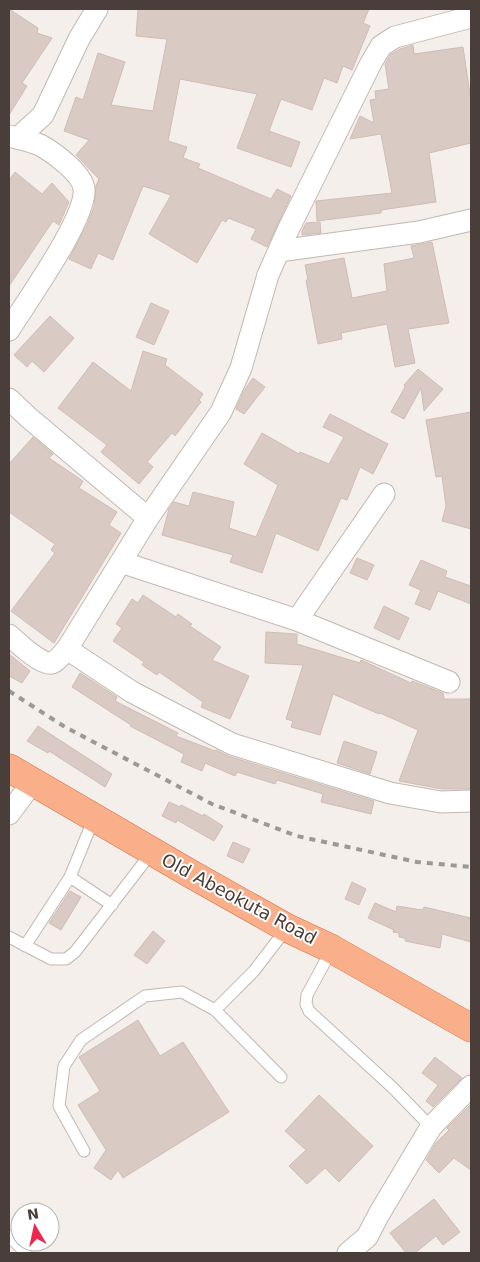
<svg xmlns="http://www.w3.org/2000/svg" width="480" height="1262" font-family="'DejaVu Sans',sans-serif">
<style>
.building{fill:#d9cac4;stroke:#d1bcb5}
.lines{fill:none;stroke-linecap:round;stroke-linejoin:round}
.service-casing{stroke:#c3b7b1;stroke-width:13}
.minor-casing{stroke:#c3b7b1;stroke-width:23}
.trunk-casing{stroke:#d86f43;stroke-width:29}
.service{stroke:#fff;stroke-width:11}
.minor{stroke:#fff;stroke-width:21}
.trunk{stroke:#f9b08a;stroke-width:28}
.rail{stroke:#999;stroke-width:4;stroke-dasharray:6 6;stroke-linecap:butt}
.labels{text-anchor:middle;stroke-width:4;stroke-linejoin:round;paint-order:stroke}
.street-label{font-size:18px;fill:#493e39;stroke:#fff}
</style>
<rect width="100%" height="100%" fill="#f5efeb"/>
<path class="building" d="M9 9 38 28 37 33 52 38 22 83 27 86 9 115Z
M138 9H369L363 23 370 26 352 70 343 66 337 83 324 78 312 110 281 99 269 131 300 142 291 167 237 148 257 94 180 79 168 141 187 147 183 158 200 164 198 168 271 199 277 189 291 196 267 247 251 239 256 229 228 218 226 222 222 220 197 263 149 234 171 195 143 186 113 260 98 253 91 269 69 259 87 225 94 207 96 186 99 179 76 155 89 140 64 131 76 97 83 100 98 53 125 62 111 105 153 111 167 39 136 36Z
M413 45 414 54 463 47 471 101V143L429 153 436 202 381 210V213L317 221 316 201 392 193 381 134 350 139 360 116 374 123 370 100 376 99 375 91 389 89 385 64 390 55 400 49Z
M15 172 42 194 52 183 69 202 59 225 53 221 9 286V180Z
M320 222 321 233 302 235V231L306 223Z
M432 242 449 323 408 329 415 363 395 367 387 324 341 333 342 339 318 344 306 280H308L305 265 344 258 352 298 387 291 384 264 414 258 411 246Z
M151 303 169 311 154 345 136 337Z
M50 316 74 338 44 372 32 361 27 367 14 355Z
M143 351 167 359 165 365 203 394 199 400 201 402 175 436 172 433 147 462 153 467 139 484 101 452 107 445 58 408 93 362 131 391Z
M418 369 443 389 424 411 421 388 404 419 391 412 405 387 404 385Z
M253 378 265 387 244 414 236 409 245 389Z
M471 412V529L442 521 446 506 442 476 436 477 426 420Z
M330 414 388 444 373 474 360 467 347 500 341 498 318 551 276 533 262 573 230 562 233 555 162 535 169 509 174 502 189 506 193 492 234 502 229 528 256 537 278 485 244 464 262 433 299 454 300 452 329 464 344 437 323 427Z
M33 437 53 454 49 458 83 481 79 488 117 512 109 525 121 533 54 643 11 611 55 553 51 550 55 544 9 512V464Z
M357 558 374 565 367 580 350 573Z
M421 560 447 571 445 577 471 586V604L438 591 430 610 415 604 421 590 409 585Z
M143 595 176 617 178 614 192 624 190 626 221 647 212 660 249 676 230 719 201 707 203 702 159 672 157 675 142 665 144 662 113 641 122 628 116 624 132 599 138 603Z
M384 606 409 618 399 640 374 628Z
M266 632 297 634V644L360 663 361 660 411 683 412 681 443 693 444 699H471V789H442L399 781 418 730 380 713 379 714 333 694 320 735 291 727 293 721 286 719 303 665 265 663Z
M9 654 30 671 22 683 9 676Z
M80 673 117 697 115 701 178 733 176 736 215 751 216 750 228 756 374 801 371 814 321 802 323 794 277 780 275 784 237 772 235 776 205 763 202 771 181 762 184 754 130 726 131 725 72 687Z
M38 726 112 774 105 787 49 751 48 753 27 741Z
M344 741 377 752 370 774 337 763Z
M169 802 180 807 181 805 203 816 204 814 223 826 214 841 177 820 176 823 162 816Z
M233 842 250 849 243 863 227 856Z
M352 882 366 889 359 905 345 899Z
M70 891 81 897 61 930 49 923Z
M375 903 396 912 397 906 422 910 424 907 471 918V942L442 934 440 948 405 941V938L399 937V933L393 932 394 930 368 918Z
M153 931 165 941 147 964 134 955Z
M138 1020 160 1056 183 1042 229 1112 123 1178 118 1170 111 1180 94 1168 106 1150 78 1105 100 1091 79 1057Z
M435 1057 462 1078 433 1107 426 1101 438 1085 422 1073Z
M319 1095 373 1146 339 1182 325 1168 307 1184 289 1166 306 1150 285 1131Z
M471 1104V1170L454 1158 439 1173 426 1160 436 1143 449 1130 447 1128Z
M434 1199 460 1232 443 1245 436 1236 415 1253H406L390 1233Z"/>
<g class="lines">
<g class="service-casing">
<path id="service" d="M70 877 112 905
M9 937 51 959H66L75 952 152 852
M25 946 70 877 94 818
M332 949 307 995 306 1004 309 1011 393 1088 431 1127
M215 1010 254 971 287 928
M84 1151 59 1106 64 1066 81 1040 145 996 182 992 215 1010 281 1077
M9 1236 26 1253"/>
</g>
<g class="minor-casing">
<path id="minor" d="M9 136C20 139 32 141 42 146 54 153 83 174 84 189 87 218 26 302 9 330
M18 138 43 115 79 39 97 9
M279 251 419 232 471 220
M9 399 28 417 148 518
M121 562 297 620 449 682
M297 620 384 494
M9 635C17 642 42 666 52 663 58 661 63 653 67 649L148 518 221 412 241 368 268 275 288 230 371 63 381 46 395 37 471 17
M67 649 132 692 232 744 390 793 441 802 471 801
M9 814 32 783
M348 1253 367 1237 379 1214 431 1127 471 1086"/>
</g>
<g class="trunk-casing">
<path id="trunk" d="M9 768 191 874 287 928 332 949 471 1028"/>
</g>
<use href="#service" class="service"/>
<use href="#minor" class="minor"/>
<use href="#trunk" class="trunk"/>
<path class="rail" d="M9 691 65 727 212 804 297 836 417 862 471 867"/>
</g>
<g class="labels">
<g class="street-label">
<text transform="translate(239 899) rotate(28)" y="6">Old Abeokuta Road</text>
</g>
</g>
<rect width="480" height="1262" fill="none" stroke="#493e39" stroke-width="20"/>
<g transform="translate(35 1227) rotate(351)"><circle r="24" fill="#ffffff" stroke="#b6b2b0"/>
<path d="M0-4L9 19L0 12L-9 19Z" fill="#f1264c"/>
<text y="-8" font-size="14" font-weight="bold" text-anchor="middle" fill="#493e39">N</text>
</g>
</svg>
